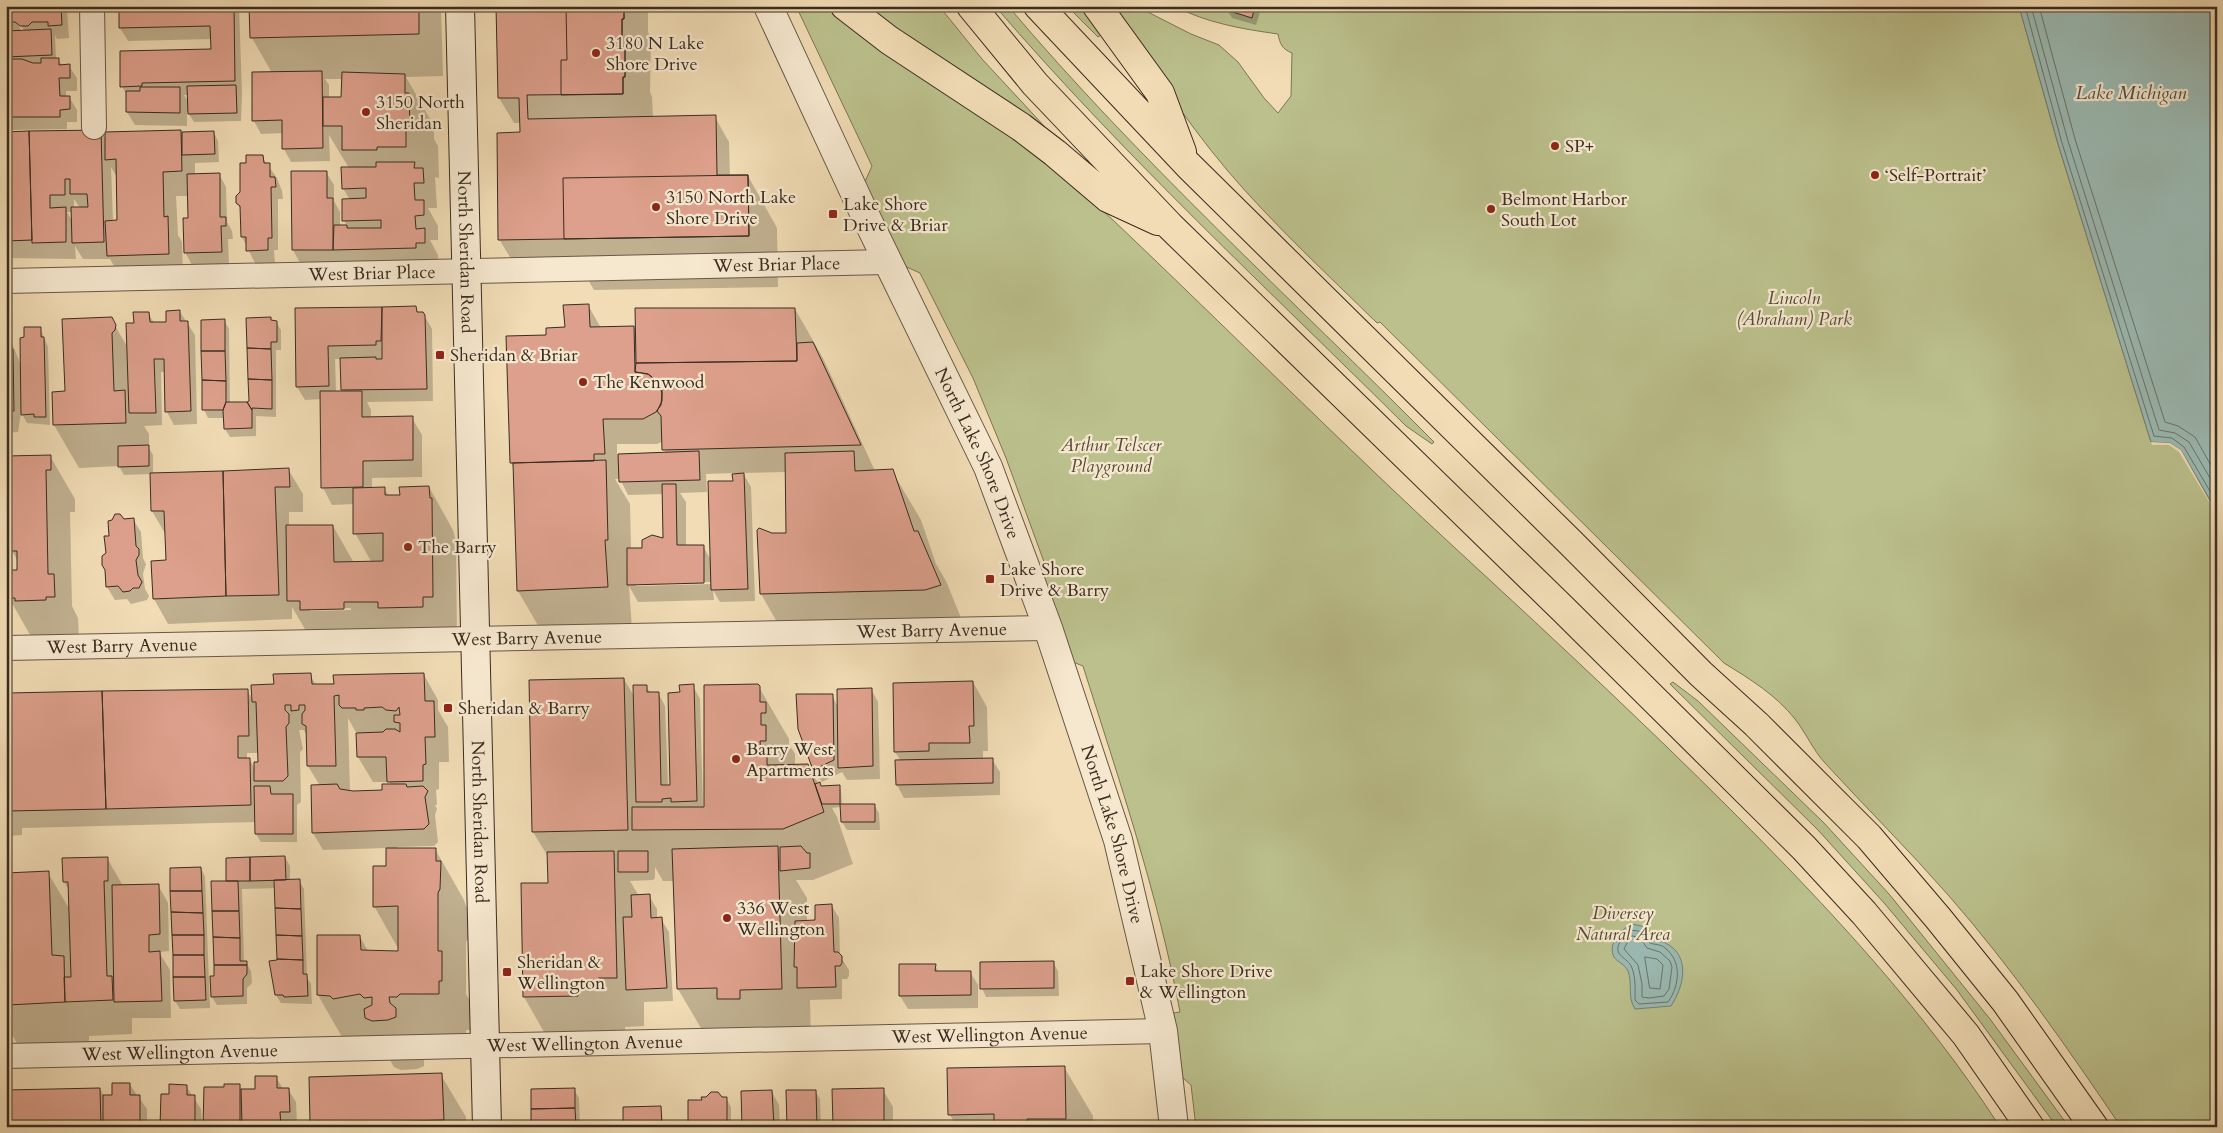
<svg xmlns="http://www.w3.org/2000/svg" width="2223" height="1133" font-family="Cardo,serif">
<style>
.green{fill:#bbc08c;stroke:#7a7656}
.water{fill:#9bbab3;stroke:#748178}
.pier{fill:#f1dcb5}
.shadow{fill:#0003;fill-rule:evenodd}
.lines{fill:none;stroke-linecap:round;stroke-linejoin:round}
.shore{stroke:#6a736a;stroke-width:1}
.building{fill:#dda08c;stroke:#3a2c20}
.minor-casing{stroke:#685845;stroke-width:26}
.tertiary-casing{stroke:#685845;stroke-width:30}
.secondary-casing{stroke:#3a2c20;stroke-width:30}
.motorway-casing{stroke:#3a2c20;stroke-width:30}
.minor{stroke:#f6e8cf;stroke-width:24}
.tertiary{stroke:#f6e8cf;stroke-width:28}
.secondary{stroke:#f6e8cf;stroke-width:28}
.motorway{stroke:#f1dcb5;stroke-width:28}
.poi-dot{fill:#8f2418;stroke:#f6e8cf;stroke-width:2}
.labels{text-anchor:middle;stroke-width:4.5;stroke-linejoin:round;paint-order:stroke}
.poi-label{font-size:18px;fill:#3a2c20;stroke:#f6e8cf;text-anchor:start}
.street-label{font-size:18px;fill:#3a2c20;stroke:#f6e8cf}
.park-label{font-size:18px;font-style:italic;fill:#544a36;stroke:#f6e8cf}
.water-label{font-size:19px;font-style:italic;fill:#525045;stroke:#f6e8cf}
</style>
<rect width="100%" height="100%" fill="#f1dcb5"/>
<filter id="stains"><feTurbulence type="fractalNoise" baseFrequency=".004" numOctaves="4"/><feColorMatrix values="0 0 0 0 .2 0 0 0 0 .09 0 0 0 0 .02 0 0 0 .5 -.17"/></filter>
<radialGradient id="worn" r=".72"><stop offset=".6" stop-color="#630" stop-opacity="0"/><stop offset="1" stop-color="#630" stop-opacity=".3"/></radialGradient>
<path class="green" d="M796 6H831L1003 130 1069 181 1113 220C1232 333 1347 449 1468 560 1557 642 1646 725 1732 811 1829 908 1925 1011 2000 1127H1196L1191 1085 1183 1078 1173 1013 1180 1012C1158 894 1119 780 1083 666L1073 662 1041 573 1047 570 1006 458 973 378 920 273 900 264 863 186 872 166Z
M862 6H939L982 59 1058 141Z
M995 6H1008C1139 161 1291 298 1434 442L1432 444 1406 426C1267 288 1123 155 995 6Z
M1067 6H1081L1101 35 1098 37Z
M1109 6H1136L1191 34 1219 45 1238 62 1264 98 1278 113 1291 96 1292 53C1282 49 1280 44 1278 34 1242 29 1207 23 1174 6H2019L2058 144 2151 442 2170 443 2181 450 2217 512V1127H2121C2067 1047 2012 968 1949 896 1909 850 1866 808 1825 763 1813 750 1806 733 1795 719 1776 695 1750 679 1724 663L1380 322 1377 323C1326 273 1273 224 1227 170 1184 119 1147 61 1109 6Z
M1673 682 1698 701 1824 823 1889 894 1990 1019 2069 1127H2057L1957 990 1885 904 1818 830 1670 684Z"/>
<path class="water" d="M2019 6H2217V512L2181 450 2170 443 2151 442 2058 144Z
M1631 924 1647 927 1653 939C1690 946 1688 980 1671 1006L1635 1009C1627 997 1633 984 1628 971 1625 964 1617 962 1614 957 1607 944 1621 930 1631 924Z"/>
<path class="pier" d="M2151 442 2170 443 2181 450 2217 515 2179 452 2169 445H2152Z"/>
<path class="shadow" d="M6 6H66L67 9 69 38 57 39 55 35 56 59H58L62 66H69L77 78V91H66V97H69L77 110V122H67V129L6 130V67L12 68V65H6ZM18 20 25 32H22L16 21Z
M120 6H239L242 94 241 121 194 122 187 111V126L135 125 127 112V96L122 86 212 50 211 39 128 41 120 28ZM184 95H188L189 103Z
M251 6H441L443 76 406 77 434 126V139L438 146 439 178 435 177 437 208H428L438 226V240H430L438 255 439 268 342 262 300 263 293 250 326 172 334 185V201L340 212V226H347L344 220 350 200 343 188 349 168 329 135 330 161 291 162 284 149 283 133 261 134 254 121 272 73 252 38ZM325 79H343V98H329V85Z
M498 6H648V32L651 38 650 92 652 97 653 118 715 117 729 142 730 177 748 176 777 228 778 287 594 290 579 264H514L499 239 521 134V123H514L499 98Z
M1228 6H1262L1256 25 1232 18 1227 10Z
M101 131 106 140 180 131 182 134 214 133 218 141 219 162 195 163V175L219 174 226 187 227 222 232 231 233 239H228L229 265H192L185 252 189 219V196H176L178 235 182 242 183 278 122 280 110 259H83L75 246 76 259 6 258V133ZM111 167 118 179 119 222H113ZM74 199 80 208H74ZM67 212H72L73 222Z
M262 157 277 178 282 191 283 199H278V250H274L275 263H255L242 237V211L237 203 241 193 247 164Z
M588 305 601 328 634 327 637 332 795 309 823 358 875 471H892L921 520 936 564 946 581 968 635 789 643 761 594 772 534H787L786 472 743 473 751 487 755 601 720 602 713 590 714 600 638 602 629 586 632 629 543 634 518 591 515 470 511 463 547 337 566 328ZM663 441 665 454 617 455V444H657ZM734 473V482L712 562 703 546H686V502L680 493 707 492 706 474ZM615 479H620L628 495 664 494 665 540 643 549H631L630 504ZM711 582V584L636 586V583Z
M415 308 419 313 424 315 432 329 433 401 367 402 371 410V418H412L422 435V477L372 478V488H384L389 496H401L429 487 453 530 456 541 457 639 313 643 292 607V619L168 624 154 599 167 561 166 535 152 511 151 474 124 475 119 466 79 468 54 425 53 393 66 392 111 319 128 348 135 324 148 313 154 323H167L180 312 195 335 197 424 174 425 167 412 166 372H161L162 425 144 426 149 434V448L153 455V474L288 469 303 494V512H289V527L333 526 354 563H372L355 533 354 504 332 505 323 488 322 399 305 400 297 387 296 309ZM335 359H342L343 392H336ZM310 608H351V610L310 611Z
M224 320 229 329 230 404 250 403 271 321 276 322 281 330V350H276V417L256 416V436L230 437 225 429V418H208L204 410Z
M40 328 48 347 50 425 27 423 21 412 18 432 6 433V329L21 365Z
M50 456 75 499V512H70L72 606 78 618 79 639 33 640 9 598 14 576 19 571 18 561 12 551 11 490 6 482Z
M133 519 141 532 143 558 146 564 143 574 145 589 149 596 147 600 131 604 127 599 115 600 107 587V553L110 537 124 520Z
M310 675 316 685 424 675 438 700V710L448 727 449 762H439V789L436 790 437 805H435L437 809 435 815 438 842 434 846 397 847V849H435L463 898 468 911V939L466 942V994L470 1001V1030H466L467 1043 424 1059V1066L417 1069 401 1070 394 1067 381 1044H346L318 995 360 937 368 951 399 952V950L374 906 388 867 387 848 323 850 313 833 320 786 308 766 307 736 304 730H299L303 749 300 752 301 802 297 805V842H261L256 834V822L22 828V835L6 836V694L247 690 253 701 275 686ZM348 718 355 731 360 734 357 735 358 757 373 782H389L391 785 383 791 350 792ZM247 753H259V764L255 769 250 760H247Z
M624 679 635 698 646 686 651 694 658 693 665 706 668 786H671L681 693 693 686 700 699 703 807H706L759 687 789 739V744L795 754V766H807L821 787H839L841 790 842 805H874L879 813 880 830H847L842 822 841 807 832 808 837 817 853 864 813 880H796L807 898V922L817 921 832 906 839 918 840 956 849 970V976L847 979H842V999L810 1000 811 1040H708L678 989 675 881H663L655 867V878L653 880 630 881 639 896H649L657 909V919H661L669 932 673 1001 644 1002V1026L625 1027V1030H605L606 1044 552 1046 524 997 550 884 549 858 533 832Z
M973 682 987 707 988 751H983V759H992L1000 772V795L904 798 897 785 901 761 895 752Z
M871 689 878 702 880 779 847 780 842 772 822 782 814 770 799 729 832 695 838 707Z
M285 857 290 866V881L299 880 304 889 307 978 311 984 312 1004 281 1003 276 995 271 962H278L276 888 242 889 244 963 246 962 251 971 252 983 247 988V1004L217 1005 212 997 228 882Z
M107 858 123 886 158 885 168 903 169 951 159 952 170 970 171 1018H132V1034L89 1036V1044L18 1045 6 1024V874L48 873 70 910V892L64 882Z
M201 868 205 877 210 1008 180 1009 175 1001Z
M1053 962 1058 971 1059 996 986 997 982 988Z
M900 966H935L939 972H970L978 985V1008L908 1009 900 996Z
M1064 1067 1093 1116V1127H957L950 1115Z
M441 1075 466 1117V1127H315L311 1121Z
M276 1077 283 1089H288L296 1102 297 1124 287 1125V1127H206L225 1088 239 1085 242 1090H256Z
M130 1085 147 1109V1127H6L100 1089 104 1096 113 1097Z
M186 1086 201 1109 202 1127H162L170 1096Z
M574 1090 579 1098 580 1127H532Z
M883 1090 893 1107V1127H834Z
M815 1091 820 1099 821 1127H788Z
M772 1092 779 1105 780 1127H743Z
M706 1098H726L731 1107V1127H690Z
M660 1108 662 1111 663 1127H625Z"/>
<g class="lines">
<path class="shore" d="M2025 6 2062 143 2154 436 2172 438 2184 447 2217 503
M2031 6 2068 141 2159 430 2175 433 2189 442 2217 490
M2039 6 2075 139 2165 422 2178 426 2195 437 2217 476
M1631 930 1644 932 1650 943C1655 945 1661 944 1665 948 1682 961 1680 985 1668 1002L1639 1004 1635 1000C1635 990 1636 979 1632 968 1628 957 1612 956 1620 942 1623 936 1625 934 1631 930Z
M1633 936 1640 938 1647 948 1660 952 1670 961 1672 967 1669 989 1664 996 1649 998 1642 997V984L1638 965 1624 949 1629 939Z
M1645 957 1657 959 1663 965 1660 989 1650 988Z"/>
</g>
<path class="building" d="M6 6H61L62 25 48 26V22H32L28 26H20L15 22H6Z
M119 6H234L235 81 142 83V86L120 87V51L211 49 210 26 119 28Z
M249 6H419V34L250 38Z
M496 6H624V19H622V47H625V77H623V94L527 95 528 119 716 115 717 175H748L749 236 498 240 497 133 520 132 519 98H498Z
M566 6H624V19H622V47H625V77H623V94L561 95V60H567Z
M1227 6H1255L1252 18 1226 10Z
M51 29 52 55 6 57V31Z
M41 58H59V65L70 64V78H59L60 96H70V109L60 110V117H6V67H11L10 59H22L33 63H41Z
M322 71 323 148 282 149V120L252 121V72Z
M342 72 405 74V93H409L410 127 406 126V147H377V150H342V126H323V97H341Z
M236 85 237 113 188 114 187 86Z
M140 87H180V113L126 112V91H140Z
M101 130 104 242 72 243 71 207H88L87 194H70V179H65V195H50V208L66 207V242L32 243 29 131Z
M181 130 182 171 163 172 164 217 168 216 169 254 107 256 105 221 117 220 116 159 105 160V132Z
M29 131 32 240 6 241V132Z
M214 131 215 154 182 155V132Z
M246 155H263L264 163H270V177H275L276 187H271L272 238H268V250L246 251V237H241L240 206 236 203V196L240 192V163H246Z
M376 162H415L414 168H423L424 183H414L415 200H424V215L415 216 416 229 425 228V243H416V248L333 250 334 225H347V228H381V220L342 221V199L366 198V188L342 189 341 167H376Z
M291 171H327V198H333V250H292Z
M220 173V217H226V226H221L222 252 184 253 183 218H188L187 174Z
M748 175 749 236 564 239 563 178Z
M589 304 590 327 634 326 635 372 648 374 657 381 662 393 661 405 656 412 643 419H603L605 454H594V461L510 463 506 336 546 335V328L565 327 563 305Z
M416 306 417 312H423L425 315 427 389 341 390 340 358 376 357V359H382V307Z
M382 307 381 341H376V345L328 346 329 386 296 387 295 308Z
M635 308H795L797 361 636 363Z
M180 310V321H188L191 411 165 412 164 359H154L156 413H129L126 323H134L133 312H149L150 322H166V311Z
M112 317 116 325 115 330 112 333 114 391 125 390 126 423 53 425 52 392 65 391 62 319Z
M271 317V320L277 321V342H271V349L247 348 246 318Z
M225 319V351H201V320Z
M24 327H41V337H44L46 417H34V414L21 415 20 338 24 337Z
M6 335H9V349H13L14 411H11L12 420H6Z
M813 342 861 445 662 450 661 416 657 411 662 401V390L657 381 648 374 635 372 636 363 797 361V343Z
M247 348 271 349 272 380 248 379Z
M201 351H225L226 381 202 380Z
M248 379 272 380V409L252 408V410L247 402 249 401Z
M202 380 226 381V402L223 410H202Z
M320 391H362V417L413 416V460L363 461V487L321 488Z
M226 402H247L252 410V428L224 429 223 410Z
M149 445V466L118 467V446Z
M699 451 700 480 619 482 618 454Z
M854 451 855 471 893 469 914 531H918L941 585 925 590 760 594 757 530 759 528 772 533H786L785 453Z
M51 455V470H46L48 574H54L55 597H46V600L15 601V598H7L6 576 12 575V570H17V551H11L9 481 6 482V456Z
M606 460 608 540H605L608 587 517 591 513 463Z
M289 468 290 487H275L279 595 226 596 223 471Z
M223 471 226 596 153 599 151 561 166 560 164 511H151L150 473Z
M744 473 748 589 711 590 708 481H733L732 474Z
M662 484H676L677 545H704V583L627 585V548H642V540L652 535 663 538Z
M429 486 430 498H432L433 597H423V607L378 608V602H344V609L300 610V601H287L286 525H333L334 562 383 561V533L353 534V488L385 487V495H400L399 487Z
M115 514H120L124 519 134 518 136 546 139 549V555L136 560 138 575 142 582 139 588H133L130 591 123 592 118 586 106 587 105 570 102 565V556L106 553 104 536H109L108 521 112 520Z
M311 673 312 684H334L333 675 424 673 425 701H434L435 737H425L426 764 423 765V781L387 782 386 757H357L356 733 383 732 386 729H395L400 732V723L394 722V715H400L399 707 396 711 386 710 382 707 364 708V710H356V708H342L339 705V695L334 696 336 766H307L306 726 302 724V714L305 710V705H299V710L291 711V705H285V710L289 714V723L286 727 288 776 283 781H254V762H258L256 702H252L251 685 274 684 273 674Z
M624 678 628 830 532 832 529 680Z
M973 681 974 726H969L970 743H929V751L894 752 893 683Z
M694 684 697 801 671 802V798L662 799V802H636L633 685H647V692H659L661 785H670L668 693 680 692 679 685Z
M758 684 760 686V702H766V713H761V725H766V741H760L761 754H767V765L808 764 824 812 783 829 632 830V807H704V685Z
M872 688 873 766 838 768 837 689Z
M248 689 249 736H238V758H250L251 805 106 809 102 691Z
M102 691 106 809 8 811V693Z
M6 693H8V811H6Z
M796 694H833L834 760 813 770 798 729Z
M993 758V783L896 785 895 760Z
M820 782 821 786 840 785V804H822L815 784Z
M337 784 340 789 353 791 382 790V784H406L407 787 423 786 428 791 425 797 429 824 424 829 312 833 311 785Z
M254 786H270L271 794H293V834H255Z
M840 804H875V822H841Z
M778 846 782 989 740 990V999H717V988L677 989 672 849Z
M801 846 807 853H810V868L780 871V847Z
M386 848H436V861H441L440 889 438 893V951H442V981H439V994H400L397 997H389L390 1003 396 1008V1017L388 1020 372 1021 365 1018 364 1009 372 1005V997L364 998 360 994 333 999 330 996 317 995V935H360L361 950 398 951V906L373 907V866H386Z
M614 851 617 978H598V981L578 982V996L523 997 521 883H548L547 852Z
M618 851H648V872H618Z
M285 856 286 880 250 881V857Z
M108 857V881H104L107 976H112L113 1000 65 1002 64 977H71L68 882H63L62 858Z
M250 857V881H226V858Z
M201 867 202 891H170V868Z
M49 871 52 955 64 956 65 1002 8 1005 9 1002H6V873Z
M300 879 301 909 275 908 274 880Z
M211 881H238L239 911H212Z
M159 884 160 934 149 935V952L160 951 162 1001 114 1002 112 885Z
M170 891H202L203 913 171 912Z
M650 894 651 918 662 917 667 988 626 990 623 917H632L631 895Z
M832 904 834 952H838L842 956V963L840 966H835L836 987 797 988V967H794L795 921 815 920V905Z
M275 908 301 909 302 936 276 935Z
M212 911H239L240 938 213 937Z
M171 912 203 913 204 935H172Z
M172 935H204V955H173Z
M276 935 302 936 303 960 277 959Z
M213 937 240 938V961H247V965H214Z
M173 955H204L205 977H173Z
M277 959 303 960V974H307L308 996 284 997 283 995H275L269 961 277 960Z
M1054 961V988L980 989V962Z
M899 964H936L935 971H971V995L899 996Z
M214 965H247V974L243 979V996L211 997 210 976H214Z
M173 977H205L206 1000 174 1001Z
M1065 1066 1066 1119H1027L1028 1127H994V1114L948 1115 947 1068Z
M442 1073 444 1120 371 1122V1127H320L319 1121 310 1122 309 1077Z
M255 1076H277V1088H289L290 1112H280L281 1127H246V1125H242L241 1089H255Z
M112 1083H130V1095H140V1127H103V1095H112Z
M169 1084 187 1085V1095H195V1127H160L161 1094H169Z
M224 1084H240V1127H203L204 1087H224Z
M100 1088 101 1127H6V1090Z
M575 1088V1108L531 1109V1089Z
M884 1088V1127H833L832 1089Z
M772 1090 774 1127H742L741 1091Z
M786 1090H816L817 1127H787Z
M711 1092H718L722 1097H727V1127H688V1100H702L701 1097H706Z
M661 1106 662 1127H623V1107Z
M575 1108 576 1127H531V1109Z"/>
<g class="lines">
<g class="minor-casing">
<g id="minor">
<path d="M92 6 94 127"/>
<path id="s1" d="M6 281 887 262"/>
<path id="s2" d="M6 648 1048 628"/>
<path id="s3" d="M6 1056 1163 1031"/>
</g>
</g>
<g class="tertiary-casing">
<g id="tertiary">
<path id="s4" d="M768 6 865 215 988 467 1048 628 1118 840 1163 1031 1174 1127"/>
</g>
</g>
<g class="secondary-casing">
<g id="secondary">
<path id="s5" d="M460 6 487 1127"/>
</g>
</g>
<g class="motorway-casing">
<path id="motorway" d="M845 6 889 40 1021 127 1055 153 1108 198 1158 221
M971 6 1035 84 1170 226 1565 611 1804 848 1864 913 1966 1035 2030 1127
M1038 6 1188 165 1572 544 1701 674 1756 724 1869 837 1938 918 2005 1001 2094 1127
M1097 6 1160 93 1182 152"/>
</g>
<use href="#minor" class="minor"/>
<use href="#tertiary" class="tertiary"/>
<use href="#secondary" class="secondary"/>
<use href="#motorway" class="motorway"/>
</g>
<g class="poi-dot">
<circle cx="596" cy="53" r="5"/>
<circle cx="366" cy="112" r="5"/>
<circle cx="1555" cy="146" r="5"/>
<circle cx="1875" cy="175" r="5"/>
<circle cx="656" cy="207" r="5"/>
<circle cx="1491" cy="209" r="5"/>
<rect x="828" y="209" width="10" height="10" rx="2.5"/>
<rect x="435" y="350" width="10" height="10" rx="2.5"/>
<circle cx="583" cy="382" r="5"/>
<circle cx="408" cy="547" r="5"/>
<rect x="985" y="574" width="10" height="10" rx="2.5"/>
<rect x="443" y="703" width="10" height="10" rx="2.5"/>
<circle cx="736" cy="759" r="5"/>
<circle cx="727" cy="918" r="5"/>
<rect x="502" y="967" width="10" height="10" rx="2.5"/>
<rect x="1125" y="976" width="10" height="10" rx="2.5"/>
</g>
<g class="labels">
<g class="poi-label">
<text x="606" y="49">3180 N Lake<tspan x="606" dy="21">Shore Drive</tspan></text>
<text x="376" y="108">3150 North<tspan x="376" dy="21">Sheridan</tspan></text>
<text x="1565" y="152">SP+</text>
<text x="1885" y="181">‘Self-Portrait’</text>
<text x="666" y="203">3150 North Lake<tspan x="666" dy="21">Shore Drive</tspan></text>
<text x="1501" y="205">Belmont Harbor<tspan x="1501" dy="21">South Lot</tspan></text>
<text x="843" y="210">Lake Shore<tspan x="843" dy="21">Drive &amp; Briar</tspan></text>
<text x="450" y="361">Sheridan &amp; Briar</text>
<text x="593" y="388">The Kenwood</text>
<text x="418" y="553">The Barry</text>
<text x="1000" y="575">Lake Shore<tspan x="1000" dy="21">Drive &amp; Barry</tspan></text>
<text x="458" y="714">Sheridan &amp; Barry</text>
<text x="746" y="755">Barry West<tspan x="746" dy="21">Apartments</tspan></text>
<text x="737" y="914">336 West<tspan x="737" dy="21">Wellington</tspan></text>
<text x="517" y="968">Sheridan &amp;<tspan x="517" dy="21">Wellington</tspan></text>
<text x="1140" y="977">Lake Shore Drive<tspan x="1140" dy="21">&amp; Wellington</tspan></text>
</g>
<g class="street-label">
<text dy="6" stroke="none"><textPath href="#s5" startOffset="246">North Sheridan Road</textPath></text>
<text dy="6" stroke="none"><textPath href="#s1" startOffset="771">West Briar Place</textPath></text>
<text dy="6" stroke="none"><textPath href="#s1" startOffset="366">West Briar Place</textPath></text>
<text dy="6" stroke="none"><textPath href="#s4" startOffset="494">North Lake Shore Drive</textPath></text>
<text dy="6" stroke="none"><textPath href="#s2" startOffset="926">West Barry Avenue</textPath></text>
<text dy="6" stroke="none"><textPath href="#s2" startOffset="521">West Barry Avenue</textPath></text>
<text dy="6" stroke="none"><textPath href="#s2" startOffset="116">West Barry Avenue</textPath></text>
<text dy="6" stroke="none"><textPath href="#s5" startOffset="816">North Sheridan Road</textPath></text>
<text dy="6" stroke="none"><textPath href="#s4" startOffset="899">North Lake Shore Drive</textPath></text>
<text dy="6" stroke="none"><textPath href="#s3" startOffset="984">West Wellington Avenue</textPath></text>
<text dy="6" stroke="none"><textPath href="#s3" startOffset="579">West Wellington Avenue</textPath></text>
<text dy="6" stroke="none"><textPath href="#s3" startOffset="174">West Wellington Avenue</textPath></text>
</g>
<g class="park-label">
<text x="1794" y="304">Lincoln<tspan x="1794" dy="21">(Abraham) Park</tspan></text>
<text x="1111" y="451">Arthur Telscer<tspan x="1111" dy="21">Playground</tspan></text>
<text x="1623" y="919">Diversey<tspan x="1623" dy="21">Natural Area</tspan></text>
</g>
<g class="water-label">
<text x="2131" y="99">Lake Michigan</text>
</g>
</g>
<rect width="2223" height="1133" fill="none" stroke="#f1dcb5" stroke-width="25"/>
<rect x="8" y="8" width="2208" height="1118" fill="none" stroke="#3a2c20" stroke-width="2.5"/>
<rect x="12" y="12" width="2198" height="1108" fill="none" stroke="#3a2c20"/>
<rect width="100%" height="100%" filter="url(#stains)"/>
<rect width="100%" height="100%" fill="url(#worn)"/>
</svg>
